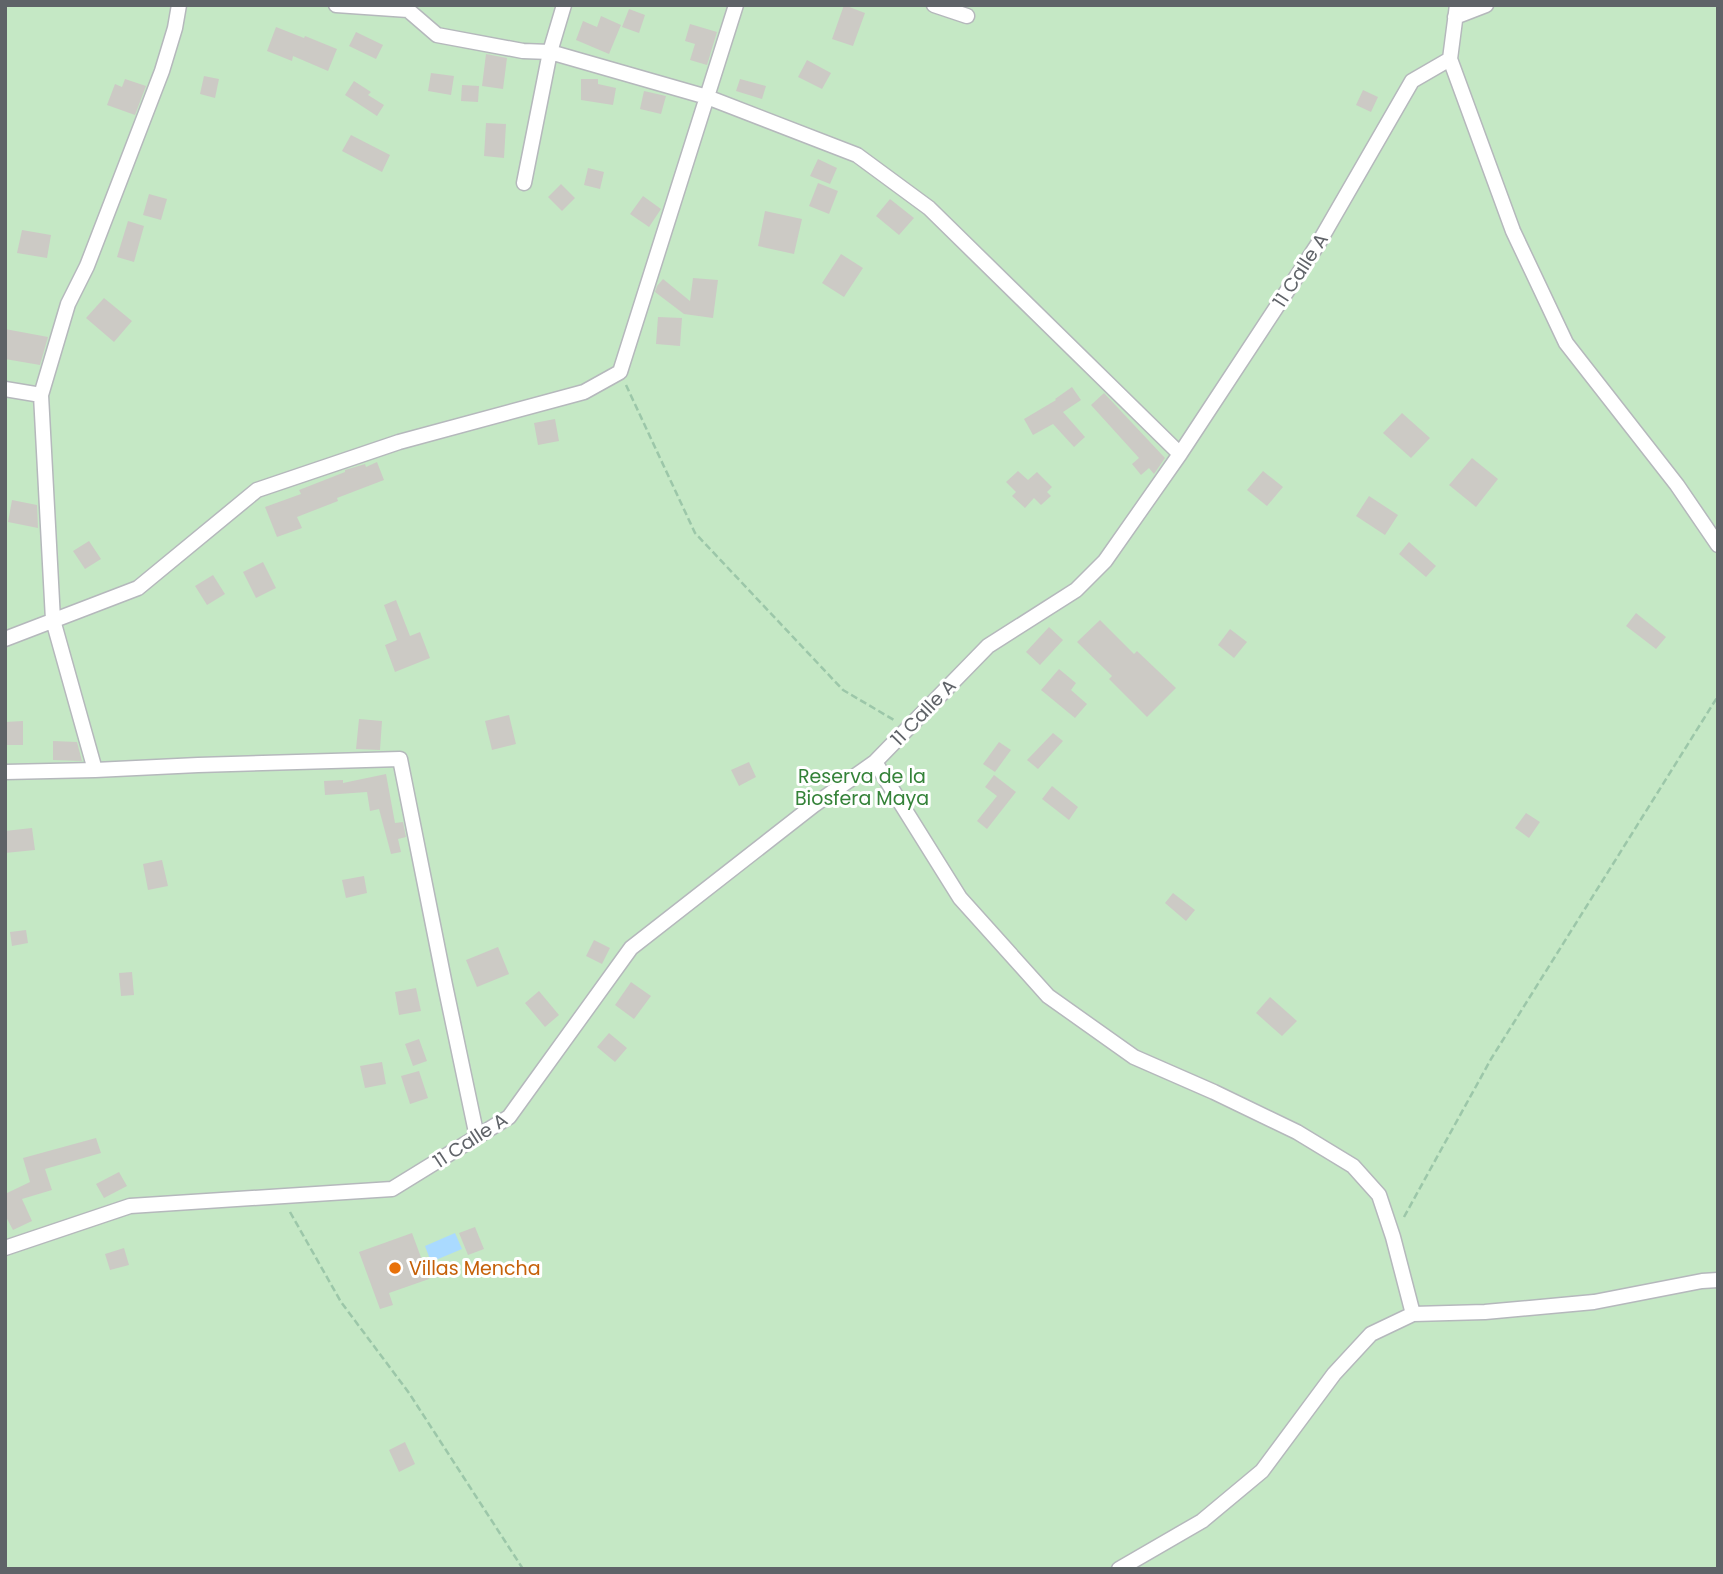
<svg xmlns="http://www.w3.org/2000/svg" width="1723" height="1574" font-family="Poppins,sans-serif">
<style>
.green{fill:#c5e8c5}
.water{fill:#aadaff}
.building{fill:#cccac5}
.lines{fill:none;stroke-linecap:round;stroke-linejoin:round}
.street-casing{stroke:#b5b8bc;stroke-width:17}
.path{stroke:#9cc7a9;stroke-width:2.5;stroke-dasharray:7 3.5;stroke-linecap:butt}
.street{stroke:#fff;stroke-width:14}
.food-dot{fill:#e8710a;stroke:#fff;stroke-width:2.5}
.labels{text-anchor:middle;stroke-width:6;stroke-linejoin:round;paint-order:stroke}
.street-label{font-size:19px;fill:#5f6368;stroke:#fff}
.park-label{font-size:19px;fill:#348238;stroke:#fff}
.food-label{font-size:19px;fill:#c56008;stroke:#fff;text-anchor:start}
</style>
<rect width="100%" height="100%" fill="#f1efe8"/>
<path class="green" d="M5 5H1718V1569H5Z"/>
<path class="water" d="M455 1233 462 1249 431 1262 425 1246Z"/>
<path class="building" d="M844 5 865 13 853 46 832 39Z
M629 9 645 15 639 33 622 27Z
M601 16 621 25 609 54 576 40 583 21 597 27Z
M690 24 717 32 707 65 690 60 695 44 685 41Z
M276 27 304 38 305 36 337 49 328 71 293 56 292 61 267 51Z
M356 32 383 45 376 59 349 46Z
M486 54 507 58 503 89 482 86Z
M807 60 831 73 822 89 798 77Z
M431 73 454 76 451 95 428 91Z
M204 76 219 79 215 98 200 94Z
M125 79 146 86 135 115 107 105 115 84 122 87Z
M581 79H598V84L616 88 613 105 581 100Z
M740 79 766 86 762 99 736 91Z
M354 81 371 92 368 95 384 105 377 116 345 95Z
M462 85 479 86 478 102 461 101Z
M1363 90 1378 97 1371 112 1356 105Z
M644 91 666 96 661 114 640 109Z
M486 123 506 124 504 158 484 156Z
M351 135 390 155 382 172 342 151Z
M818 159 837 168 830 184 810 176Z
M588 168 604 172 600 189 584 185Z
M818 183 838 191 829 214 809 206Z
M561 184 575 198 562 211 548 197Z
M149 194 167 199 161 220 143 215Z
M643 196 661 209 649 227 630 214Z
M890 199 914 218 899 235 876 216Z
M765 211 802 219 794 254 758 246Z
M128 221 144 226 134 262 117 257Z
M22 230 51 235 47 258 17 253Z
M841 254 863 268 844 297 822 283Z
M693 278 718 280 713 318 684 314 655 292 657 286 663 279 690 301Z
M104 298 132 321 114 342 86 318Z
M658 317 682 318 680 346 656 344Z
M5 329 48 337 40 365 5 359Z
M1072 387 1081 400 1063 412 1085 437 1074 447 1053 424 1033 435 1024 419 1056 400 1055 399Z
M1104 393 1165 458 1154 474 1149 468 1141 475 1132 464 1139 458 1091 405Z
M1402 413 1430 438 1411 458 1383 433Z
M555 419 559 441 538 445 534 423Z
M1472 458 1498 479 1476 507 1449 485Z
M377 462 384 480 337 498 338 501 297 517 302 528 277 537 265 507 301 494 299 490 345 472V470L365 464 366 467Z
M1018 471 1028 480 1037 472 1052 487 1047 492 1051 496 1041 505 1034 498 1025 508 1012 496 1016 492 1006 482Z
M1263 471 1283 487 1267 506 1247 490Z
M1369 496 1398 515 1385 535 1356 516Z
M12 500 37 505 38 528 8 522Z
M89 541 101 559 85 569 73 551Z
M1409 542 1436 566 1426 577 1399 554Z
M263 562 276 588 256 598 243 572Z
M213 575 225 594 207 605 195 586Z
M396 600 410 636 420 632 430 658 395 672 385 645 397 640 384 605Z
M1636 613 1666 637 1656 649 1626 626Z
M1100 620 1134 654 1137 651 1176 688 1147 717 1109 679 1112 676 1077 642Z
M1049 627 1063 640 1040 665 1026 652Z
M1230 629 1247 642 1234 658 1218 645Z
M1059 669 1076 683 1071 690 1087 704 1075 718 1041 690Z
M509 715 516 744 492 750 485 721Z
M359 719 382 721 380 750 356 749Z
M23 721V745H5V722Z
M1053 733 1063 741 1038 769 1027 760Z
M53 741 77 742 82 761 53 760Z
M999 742 1011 750 995 772 983 764Z
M749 762 756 777 739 786 731 770Z
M386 774 395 823 403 822 406 837 398 839 401 852 391 854 379 809 370 811 367 792 325 795 324 781 343 780V783Z
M994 775 1016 792 987 829 977 821 997 796 985 787Z
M1052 786 1078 807 1069 820 1042 799Z
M1526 813 1540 822 1529 838 1515 828Z
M32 828 35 850 5 853V831Z
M162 860 168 886 148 890 143 864Z
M364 876 367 893 346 898 342 880Z
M1173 893 1195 910 1186 921 1165 903Z
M26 930 28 943 12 946 10 932Z
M594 940 610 948 602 964 586 956Z
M498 947 509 974 477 987 466 960Z
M132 972 134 995 121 996 119 973Z
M631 982 651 996 634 1019 615 1005Z
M416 988 421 1011 399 1015 395 992Z
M539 991 559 1015 545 1027 525 1003Z
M1270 997 1297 1021 1282 1036 1256 1013Z
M609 1033 627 1048 615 1062 597 1047Z
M419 1039 427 1061 413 1066 405 1044Z
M382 1062 386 1084 365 1088 360 1066Z
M419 1071 428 1098 410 1104 401 1076Z
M96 1138 101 1153 45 1169 52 1190 22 1199 32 1221 13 1230 5 1215V1194L30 1182 23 1158Z
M119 1172 127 1186 104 1198 96 1184Z
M475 1227 484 1249 468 1255 459 1233Z
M412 1233 429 1279 389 1293 393 1305 380 1309 359 1252Z
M124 1248 129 1265 110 1270 105 1254Z
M405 1442 415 1464 399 1472 389 1450Z"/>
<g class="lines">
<g class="street-casing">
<path id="street" d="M336 5 408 10 437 35 523 51 550 52 707 97 857 155 929 208 1180 454
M934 5 967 16
M1455 17 1486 5
M1450 59 1513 231 1566 343 1677 485 1718 545
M524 183 550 52 564 5
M5 389 41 395
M5 639 138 588 257 490 399 442 584 392 620 372 736 5
M875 762 960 898 1048 996 1134 1057 1214 1092 1297 1132 1353 1166 1379 1195 1393 1237 1413 1314
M95 770 53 620 41 395 68 304 87 266 162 71 175 28 179 5
M5 772 95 770 198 765 400 759 445 985 477 1137
M5 1248 130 1206 392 1189 509 1117 631 948 814 805 875 762 988 646 1076 590 1105 561 1180 454 1318 244 1412 81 1450 59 1457 5
M1119 1569 1202 1521 1262 1471 1334 1374 1371 1334 1413 1314 1485 1312 1594 1302 1702 1281 1718 1280"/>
</g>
<path class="path" d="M626 385 695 533 843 690 894 720
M290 1212 341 1302 409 1393 523 1569
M1404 1217 1491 1059 1718 696"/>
<use href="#street" class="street"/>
</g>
<circle class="food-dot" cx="395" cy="1268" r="7"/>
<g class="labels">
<g class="street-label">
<text transform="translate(1300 270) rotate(-57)" y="7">11 Calle A</text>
<text transform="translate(923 712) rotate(-46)" y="7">11 Calle A</text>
<text transform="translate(470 1140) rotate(-33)" y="7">11 Calle A</text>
</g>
<g class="park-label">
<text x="862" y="783">Reserva de la<tspan x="862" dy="22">Biosfera Maya</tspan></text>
</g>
<g class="food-label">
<text x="409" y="1275">Villas Mencha</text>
</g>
</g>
<rect width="1723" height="1574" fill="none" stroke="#5f6368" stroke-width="14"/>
</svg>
